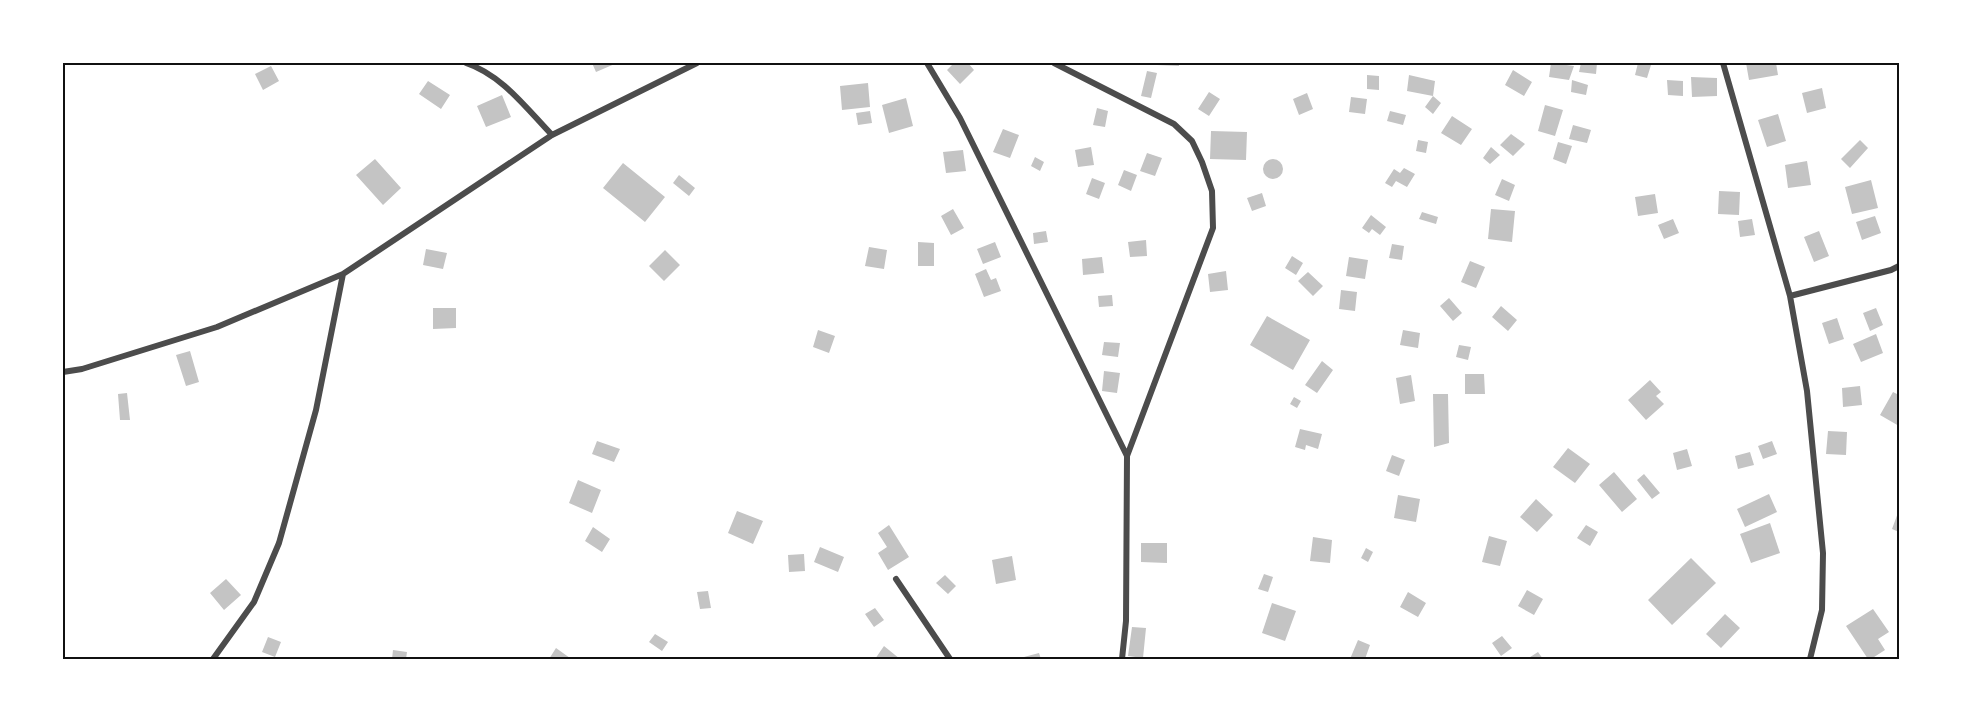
<svg xmlns="http://www.w3.org/2000/svg" width="1962" height="722" font-family="'DM Sans',sans-serif">
<style>
.building{fill:#c4c4c4}
.lines{fill:none;stroke-linecap:round;stroke-linejoin:round}
.minor{stroke:#4c4c4c;stroke-width:6}
.neatline{fill:none;stroke:#111;stroke-width:2}
</style>
<rect width="100%" height="100%" fill="#fff"/>
<path class="building" d="M592 63H617L596 72Z
M954 63H968L974 70 960 84 947 70Z
M1157 63H1179V66L1157 65Z
M1551 63 1574 66 1569 80 1549 77Z
M1581 63H1597L1596 74 1579 72Z
M1638 63 1651 65 1647 78 1635 75Z
M1746 63H1776L1778 75 1749 80Z
M271 66 279 81 263 90 255 74Z
M1513 70 1532 82 1524 96 1505 85Z
M1147 71 1157 73 1151 98 1141 96Z
M1367 75 1379 76V90L1367 89Z
M1409 75 1435 81 1433 96 1407 91Z
M1691 77 1717 78V96L1692 97Z
M1572 80 1588 85 1586 95 1571 92Z
M1667 80 1683 81V96L1668 95Z
M428 81 450 95 441 109 419 94Z
M868 83 870 107 842 110 840 86Z
M1822 88 1826 108 1807 113 1802 93Z
M1209 92 1220 99 1209 116 1198 109Z
M1307 93 1313 109 1299 115 1293 99Z
M502 95 511 117 486 127 477 106Z
M1433 96 1441 103 1433 114 1425 107Z
M1351 97 1367 99 1365 114 1349 112Z
M906 98 913 126 889 133 882 105Z
M1545 105 1563 110 1555 136 1538 131Z
M1097 108 1108 111 1105 127 1093 125Z
M870 111 872 123 858 125 856 113Z
M1390 111 1406 115 1403 125 1387 121Z
M1778 114 1786 141 1767 147 1758 120Z
M1452 116 1472 129 1461 145 1441 133Z
M1573 125 1591 130 1587 143 1569 139Z
M1003 129 1019 135 1010 158 993 152Z
M1211 131 1247 132 1246 160 1210 159Z
M1511 134 1525 144 1513 156 1500 145Z
M1418 140 1428 142 1426 153 1416 151Z
M1860 140 1868 148 1850 168 1841 159Z
M1558 142 1572 146 1566 164 1553 159Z
M1091 147 1094 165 1078 167 1075 150Z
M1491 147 1500 155 1490 164 1483 158Z
M963 150 966 171 946 173 943 152Z
M1147 153 1162 158 1155 176 1140 171Z
M1035 157 1044 162 1040 171 1031 166Z
M1263 169a10 10 0 1 1 20 0a10 10 0 1 1-20 0Z
M375 159 401 188 383 205 356 175Z
M1807 161 1811 185 1788 188 1785 165Z
M623 163 665 197 645 222 603 188Z
M1404 168 1415 174 1407 187 1396 181 1392 187 1385 183 1394 169 1400 173Z
M1124 170 1137 175 1131 191 1118 185Z
M679 175 695 188 689 196 673 183Z
M1092 178 1105 183 1099 199 1086 194Z
M1502 179 1515 185 1509 201 1495 195Z
M1871 180 1878 208 1852 214 1845 187Z
M1719 191 1740 192 1739 215 1718 214Z
M1262 193 1266 206 1252 211 1247 198Z
M1655 194 1658 213 1638 216 1635 197Z
M953 209 964 228 951 235 941 216Z
M1491 209 1515 211 1512 242 1488 239Z
M1422 212 1438 217 1436 224 1419 219Z
M1371 215 1386 227 1380 235 1372 229 1369 233 1362 228Z
M1875 216 1881 233 1862 240 1856 222Z
M1673 219 1679 233 1664 239 1658 225Z
M1752 219 1755 235 1740 237 1738 221Z
M1046 231 1048 242 1034 244 1033 233Z
M1819 231 1829 256 1814 262 1804 237Z
M1146 240 1147 256 1130 257 1128 242Z
M918 242 934 243V266H918Z
M995 242 1001 257 983 264 977 249Z
M1392 244 1404 246 1402 260 1389 258Z
M869 247 887 250 884 269 865 266Z
M426 249 447 253 443 269 423 265Z
M665 250 680 265 664 281 649 266Z
M1292 256 1303 263 1296 275 1285 268Z
M1102 257 1104 273 1083 275 1082 259Z
M1349 257 1368 260 1365 279 1346 276Z
M1470 261 1485 267 1476 288 1461 282Z
M986 269 991 280 996 278 1001 291 984 297 975 274Z
M1226 271 1228 290 1210 292 1208 274Z
M1308 272 1323 286 1313 296 1298 281Z
M1341 290 1357 292 1355 311 1339 309Z
M1112 295 1113 306 1099 307 1098 296Z
M1449 298 1462 313 1453 321 1440 306Z
M1501 306 1517 320 1508 331 1492 317Z
M433 308H456V328L433 329Z
M1876 308 1883 325 1870 331 1863 313Z
M1267 316 1310 340 1293 370 1250 345Z
M1837 318 1844 339 1829 344 1822 323Z
M818 330 835 336 829 353 813 347Z
M1403 330 1420 333 1418 348 1400 345Z
M1876 334 1883 353 1861 362 1853 344Z
M1104 342 1120 343 1118 357 1102 355Z
M1459 345 1471 347 1468 360 1456 357Z
M190 351 199 382 186 386 176 355Z
M1322 361 1333 370 1317 393 1305 385Z
M1104 371 1120 373 1117 393 1102 391Z
M1465 374H1484L1485 394H1465Z
M1411 375 1415 401 1400 404 1396 378Z
M1650 380 1661 392 1656 396 1664 404 1646 420 1628 400Z
M1860 386 1862 405 1843 407 1842 388Z
M1893 392 1899 395V426L1880 415Z
M127 393 130 420H120L118 394Z
M1433 394H1448L1449 443 1434 447Z
M1294 397 1301 401 1297 408 1290 404Z
M1300 429 1322 434 1318 449 1306 445 1305 450 1295 447Z
M1828 431 1847 432 1846 455 1826 454Z
M597 441 620 449 614 462 592 454Z
M1772 441 1777 454 1763 459 1758 446Z
M1568 448 1590 464 1575 483 1553 467Z
M1687 449 1692 466 1677 470 1673 453Z
M1750 452 1754 465 1738 469 1735 456Z
M1392 455 1405 460 1399 476 1386 471Z
M1614 472 1637 499 1622 512 1599 485Z
M1644 474 1660 493 1652 499 1637 480Z
M578 480 601 490 592 513 569 503Z
M1769 494 1777 512 1745 527 1737 509Z
M1398 495 1420 499 1416 522 1394 518Z
M1536 499 1553 515 1537 532 1520 517Z
M1899 510V532L1892 529Z
M737 511 763 521 753 544 728 533Z
M1770 523 1780 553 1751 563 1740 534Z
M889 525 909 557 888 570 878 553 887 547 878 533Z
M1586 525 1598 532 1590 546 1577 538Z
M593 527 610 539 602 552 585 541Z
M1489 536 1507 541 1500 566 1482 562Z
M1313 537 1332 540 1330 563 1310 561Z
M1141 543H1167V563L1141 562Z
M820 547 844 557 838 572 814 562Z
M1366 548 1373 552 1368 562 1361 558Z
M804 554 805 571 789 572 788 555Z
M1012 556 1016 580 996 584 992 560Z
M1691 558 1716 583 1672 625 1648 600Z
M1264 574 1273 577 1268 592 1258 589Z
M945 575 956 586 948 594 936 583Z
M226 579 241 595 224 610 210 593Z
M1527 590 1543 599 1534 615 1518 606Z
M708 591 711 608 700 609 697 592Z
M1408 592 1426 603 1418 617 1400 607Z
M1272 603 1296 611 1285 641 1262 633Z
M875 608 884 620 874 627 865 614Z
M1873 609 1889 632 1878 639 1885 650 1871 659H1868L1846 626Z
M1725 614 1740 628 1721 648 1706 634Z
M1132 627 1146 628 1143 658 1128 656Z
M655 634 668 642 662 651 649 642Z
M1502 636 1512 648 1501 656 1492 643Z
M268 637 281 642 275 657 262 652Z
M1358 640 1370 645 1365 659H1350Z
M884 646 900 659H875Z
M556 648 570 658 569 659H549Z
M393 650 407 652 406 659H392Z
M1538 652 1543 659H1527Z
M1039 653 1041 659H1024V657Z"/>
<g class="lines">
<path class="minor" d="M466 63C502 75 526 108 552 135
M927 63 960 118 1127 456 1126 621 1122 659
M1054 63 1174 124 1192 141 1202 162 1212 191 1213 228 1127 456
M1723 63 1790 296 1807 391 1823 553 1822 610 1810 659
M1790 296 1891 270 1899 266
M63 372 82 369 217 327 343 274 552 135 697 63
M896 579 950 659
M213 659 254 602 279 543 316 410 343 274"/>
</g>
<rect width="1962" height="722" fill="none" stroke="#ffffff" stroke-width="129"/>
<rect x="64" y="64" width="1834" height="594" class="neatline"/>
</svg>
